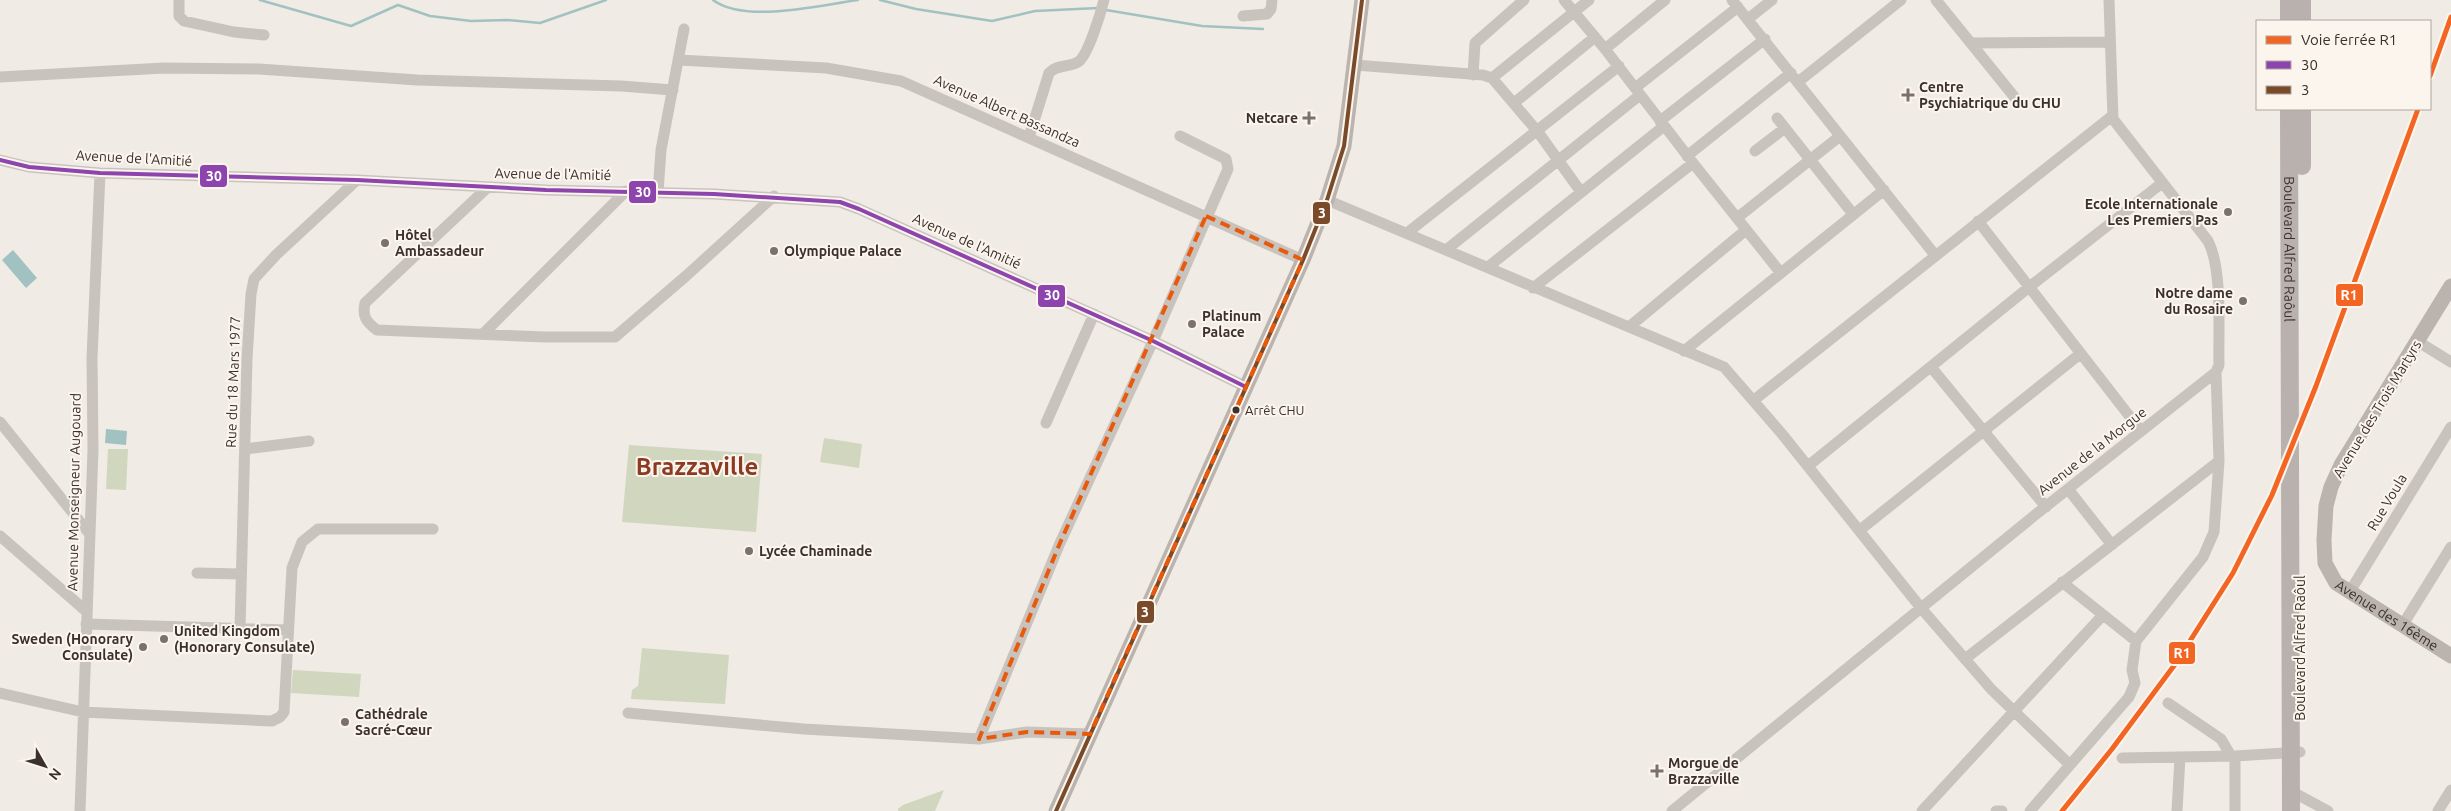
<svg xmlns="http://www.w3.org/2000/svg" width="2451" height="811" font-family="Ubuntu,sans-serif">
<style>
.green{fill:#d1d6bf}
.water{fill:#a1c2c1}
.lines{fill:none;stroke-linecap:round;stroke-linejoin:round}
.stream{stroke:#a1c2c1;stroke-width:2.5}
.street{stroke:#c9c3be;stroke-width:11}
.secondary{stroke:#bab3ae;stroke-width:15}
.primary{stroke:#b8b1ad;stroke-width:18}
.bus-1-casing{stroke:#fbf5ee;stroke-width:8}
.bus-2-casing{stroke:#fbf5ee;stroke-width:8}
.bus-1{stroke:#8e44ad;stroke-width:4}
.bus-2{stroke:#7a4b2a;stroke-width:4}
.rail-1-casing{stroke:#fbf5ee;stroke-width:9}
.rail-1{stroke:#f26522;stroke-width:5}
.marked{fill:none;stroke:#e8590c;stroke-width:4;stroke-dasharray:10 6;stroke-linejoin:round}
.poi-dot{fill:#7a716c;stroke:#fbf5ee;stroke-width:2}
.bus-dot{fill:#3b302b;stroke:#fbf5ee;stroke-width:2}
.labels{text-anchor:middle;stroke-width:4;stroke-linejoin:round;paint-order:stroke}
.bus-label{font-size:13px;fill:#3b302b;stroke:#fbf5ee;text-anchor:start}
.poi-label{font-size:14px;font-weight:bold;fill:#3b302b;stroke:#fbf5ee;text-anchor:start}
.street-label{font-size:14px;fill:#3b302b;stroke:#fbf5ee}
.town-label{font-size:24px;font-weight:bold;fill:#8c3b22;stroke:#fbf5ee}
.line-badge{stroke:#fbf5ee;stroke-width:2}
.badge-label{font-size:14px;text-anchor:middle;font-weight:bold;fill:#fff}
</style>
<rect width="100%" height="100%" fill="#f0ebe5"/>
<path class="green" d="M824 438 862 444 859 468 820 462Z
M629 445 762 454 756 532 622 522Z
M108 449H128L126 490 106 489Z
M642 648 729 655 725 704 631 699 632 690 638 686Z
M293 670 361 674 359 697 291 693Z
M944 790 935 811H898V809L903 805Z"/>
<path class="water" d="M13 250 37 278 26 288 2 260Z
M106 429 127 431 126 445 105 443Z"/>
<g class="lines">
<path class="stream" d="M260 0 351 26 398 5 430 16 471 21 507 20 540 23 606 0
M713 0C745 24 820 5 858 0
M880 0 916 9 992 21 1035 11 1098 8
M1106 10 1202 26 1263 29"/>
<path class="street" d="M179 0V16L184 21 234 32 264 35
M1564 0 1605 49 1693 163 1780 272
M1732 0 1935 255
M1936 0 2016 99
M1243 16 1267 14 1271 9 1272 0
M1748 19 1772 0
M1971 43 2109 42
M1605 49 1665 0
M679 60 826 68 901 81 1303 260
M1355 65 1483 75 1492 78 1538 132 1581 192
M1473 75 1475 43 1524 0
M0 77 164 68 259 69 417 80 621 86 673 90
M1492 78 1589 0
M1798 82 1901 0
M1635 88 1738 7
M1514 103 1595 37
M1777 118 1853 214
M1660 121 1765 39
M1029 137 1049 73C1057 64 1068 68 1078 62 1088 56 1101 12 1104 0
M1755 151 1785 128
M1687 156 1791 73
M0 160 29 167 100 173 357 180 546 190 714 194 840 202 859 209 1153 341 1246 387
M488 187 365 303C362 316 366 322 377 330L545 337H615L686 276 774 196
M658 192 661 150 684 29
M1327 200 1724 367 1782 434 1921 608 1991 689 2070 765
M1737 218 1840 136
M1978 221 2141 431
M1407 233 1619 66
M1446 250 1640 95
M1488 267 1664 126
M1533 288 1693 163
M1629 327 1746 230
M483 334 626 191
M2417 341 2451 362
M1684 351 1884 190
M1931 367 2046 507
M1754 400 2112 116
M0 422 89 533
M1046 423 1094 314
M245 449 309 441
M1808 466 2028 288 2162 183
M2068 489 2112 545
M1860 530 2080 354
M0 536 86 611
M197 573 241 574
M2062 582 2136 641
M2349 593 2451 427
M86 624 288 630
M2402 626 2451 547
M240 629 247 359 251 294 254 279 276 255 357 180
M1965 659 2219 461
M0 693 83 712 272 721 280 717 284 712 292 568 302 542 318 529H433
M2168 703 2221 739 2231 756
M628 713 804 729 979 739 1027 732 1090 734
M979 739 1060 543 1153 341 1228 169 1226 159 1180 136
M2235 756V811
M2122 758 2235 756 2300 752
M2291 791 2328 811
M80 811 93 450 92 358 100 173
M1672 811 2035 515 2216 372 2219 365C2218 332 2223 270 2208 241L2113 119 2109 0
M1922 811 2102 616
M1996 811H2002
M2030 811 2129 697 2135 683 2132 670 2136 641 2203 557 2214 532 2219 461 2216 372
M2177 811 2180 757
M2438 811 2451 790"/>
<g class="secondary">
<path id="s1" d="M2451 286 2341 465 2331 487 2326 506 2324 540 2325 563 2336 583 2451 656"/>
<path d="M1056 811 1303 260 1327 200 1344 146 1362 0"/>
</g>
<g class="primary">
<path d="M2289 0V21"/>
<path d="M2302 21V0"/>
<path id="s2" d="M2289 109 2291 811"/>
<path d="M2302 166V109"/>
</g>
<g class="bus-1-casing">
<path id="bus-1" d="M0 160 29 167 100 173 357 180 546 190 714 194 840 202 859 209 1153 341 1246 387"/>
</g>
<g class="bus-2-casing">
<path id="bus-2" d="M1056 811 1303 260 1327 200 1344 146 1362 0"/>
</g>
<use href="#bus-1" class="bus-1"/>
<use href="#bus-2" class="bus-2"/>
<g class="rail-1-casing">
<path id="rail-1" d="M2430 76 2451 17
M2062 811 2112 749 2176 663 2233 573 2272 495 2316 386 2418 109"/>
</g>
<use href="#rail-1" class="rail-1"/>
</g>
<path class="marked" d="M1206 216 1303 260 1090 734 1027 732 979 739 1060 543Z"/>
<g class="poi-dot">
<path d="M1905.5 87.5h5v5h5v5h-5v5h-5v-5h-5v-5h5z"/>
<path d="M1306.5 110.5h5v5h5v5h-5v5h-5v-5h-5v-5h5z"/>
<circle cx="2228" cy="212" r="5"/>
<circle cx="385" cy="243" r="5"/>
<circle cx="774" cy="251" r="5"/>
<circle cx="2243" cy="301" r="5"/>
<circle cx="1192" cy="324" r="5"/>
<circle cx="749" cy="551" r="5"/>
<circle cx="164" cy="639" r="5"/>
<circle cx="143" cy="647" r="5"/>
<circle cx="345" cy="722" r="5"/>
<path d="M1654.5 763.5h5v5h5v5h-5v5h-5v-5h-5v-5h5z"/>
</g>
<circle class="bus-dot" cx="1236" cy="410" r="4.5"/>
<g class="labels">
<g class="bus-label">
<text x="1245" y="415">Arrêt CHU</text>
</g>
<g class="poi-label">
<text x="1919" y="92">Centre<tspan x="1919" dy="16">Psychiatrique du CHU</tspan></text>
<text x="1298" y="123" text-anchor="end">Netcare</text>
<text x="2218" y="209" text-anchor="end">Ecole Internationale<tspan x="2218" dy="16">Les Premiers Pas</tspan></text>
<text x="395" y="240">Hôtel<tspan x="395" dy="16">Ambassadeur</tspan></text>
<text x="784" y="256">Olympique Palace</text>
<text x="2233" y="298" text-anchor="end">Notre dame<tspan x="2233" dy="16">du Rosaire</tspan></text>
<text x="1202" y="321">Platinum<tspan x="1202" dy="16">Palace</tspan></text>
<text x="759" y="556">Lycée Chaminade</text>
<text x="174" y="636">United Kingdom<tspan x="174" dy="16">(Honorary Consulate)</tspan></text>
<text x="133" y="644" text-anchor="end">Sweden (Honorary<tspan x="133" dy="16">Consulate)</tspan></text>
<text x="355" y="719">Cathédrale<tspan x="355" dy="16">Sacré-Cœur</tspan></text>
<text x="1668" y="768">Morgue de<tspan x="1668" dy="16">Brazzaville</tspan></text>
</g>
<g class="street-label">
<text transform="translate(1007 111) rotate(24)" y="5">Avenue Albert Bassandza</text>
<text transform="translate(134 158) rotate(3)" y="5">Avenue de l'Amitié</text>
<text transform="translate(553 174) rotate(1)" y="5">Avenue de l'Amitié</text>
<text transform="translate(967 241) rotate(24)" y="5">Avenue de l'Amitié</text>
<text dy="5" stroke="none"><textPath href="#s2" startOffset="140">Boulevard Alfred Raôul</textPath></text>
<text transform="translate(233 382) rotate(-88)" y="5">Rue du 18 Mars 1977</text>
<text transform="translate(2377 409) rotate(-59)" y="5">Avenue des Trois Martyrs</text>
<text transform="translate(2092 451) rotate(-38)" y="5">Avenue de la Morgue</text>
<text transform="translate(74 492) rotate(-89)" y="5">Avenue Monseigneur Augouard</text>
<text transform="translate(2387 502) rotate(-59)" y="5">Rue Voula</text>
<text dy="5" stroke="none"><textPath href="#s1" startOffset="394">Avenue des 16ème</textPath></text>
<text transform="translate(2300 648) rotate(-90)" y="5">Boulevard Alfred Raôul</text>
</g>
<g class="town-label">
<text x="697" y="475">Brazzaville</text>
</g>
</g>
<g class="line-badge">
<rect x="199" y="164" width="29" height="24" rx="5" fill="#8e44ad"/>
<rect x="628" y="180" width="29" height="24" rx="5" fill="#8e44ad"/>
<rect x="1312" y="201" width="19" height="24" rx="5" fill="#7a4b2a"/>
<rect x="2335" y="283" width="29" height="24" rx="5" fill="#f26522"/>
<rect x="1037" y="284" width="29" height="24" rx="5" fill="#8e44ad"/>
<rect x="1136" y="600" width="19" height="24" rx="5" fill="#7a4b2a"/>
<rect x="2168" y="641" width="28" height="24" rx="5" fill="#f26522"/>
</g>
<g class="badge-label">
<text x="214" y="181">30</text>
<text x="643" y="197">30</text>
<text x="1322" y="218">3</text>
<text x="2349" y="300">R1</text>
<text x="1052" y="300">30</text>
<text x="1145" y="617">3</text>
<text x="2182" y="658">R1</text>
</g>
<rect x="2256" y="20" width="175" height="90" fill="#fbf5ee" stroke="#aea6a0"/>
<rect x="2266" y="36" width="25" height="8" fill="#f26522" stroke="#aea6a0"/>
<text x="2301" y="45" font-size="15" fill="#3b302b">Voie ferrée R1</text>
<rect x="2266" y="61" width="25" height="8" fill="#8e44ad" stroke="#aea6a0"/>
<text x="2301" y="70" font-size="15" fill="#3b302b">30</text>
<rect x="2266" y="86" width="25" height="8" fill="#7a4b2a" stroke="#aea6a0"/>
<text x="2301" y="95" font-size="15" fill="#3b302b">3</text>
<g transform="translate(45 766) rotate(129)" stroke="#fbf5ee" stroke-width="4" paint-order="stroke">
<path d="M0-4L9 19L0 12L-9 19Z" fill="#3b302b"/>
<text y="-8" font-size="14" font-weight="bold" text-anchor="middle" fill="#3b302b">N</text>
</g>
</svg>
